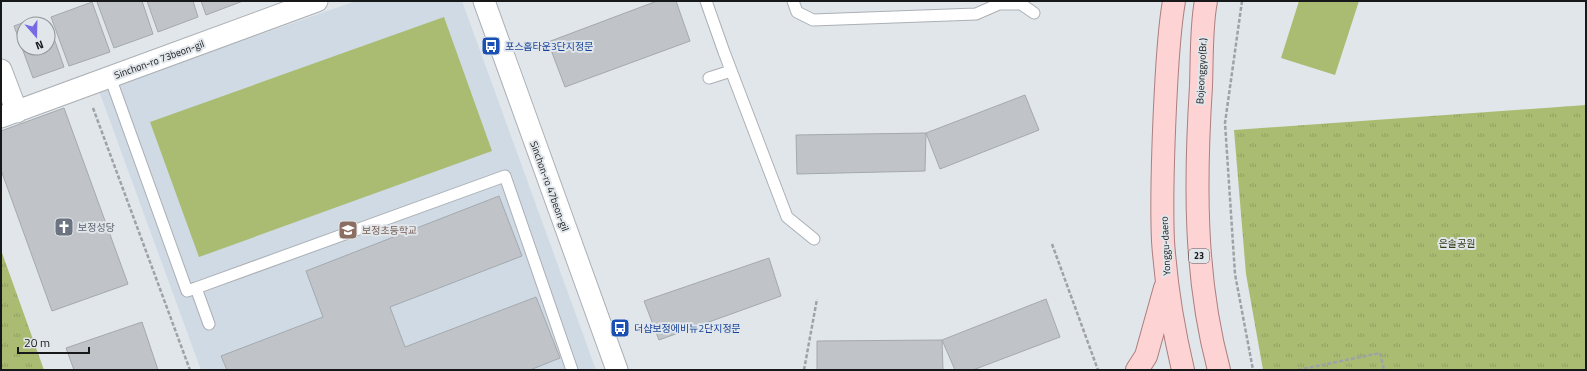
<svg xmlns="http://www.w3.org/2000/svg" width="1587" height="371" font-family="'Titillium Web','Noto Sans KR',sans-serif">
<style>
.built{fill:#cfdae4}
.park{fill:url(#park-tufts)}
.garden{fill:#a9bc72}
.building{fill:#c0c4c9;stroke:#a4a9ae}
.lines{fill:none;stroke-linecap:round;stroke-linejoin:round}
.service-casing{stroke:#abb0b5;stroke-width:13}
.minor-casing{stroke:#abb0b5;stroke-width:23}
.primary-casing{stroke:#ac7e7f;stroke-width:24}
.path{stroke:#9ea2a6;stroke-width:2.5;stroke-dasharray:4 2;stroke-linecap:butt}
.service{stroke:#fff;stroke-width:11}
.minor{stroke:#fff;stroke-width:21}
.primary{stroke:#fdd3d3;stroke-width:22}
.labels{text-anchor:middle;stroke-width:4;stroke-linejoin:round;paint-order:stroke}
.shield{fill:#e1e6eb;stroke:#535659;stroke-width:1}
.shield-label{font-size:9px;font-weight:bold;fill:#16181a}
.transit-label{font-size:10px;fill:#164399;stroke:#e1e6eb;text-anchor:start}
.street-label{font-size:10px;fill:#16181a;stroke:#e1e6eb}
.worship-label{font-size:10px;fill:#5b616d;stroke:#e1e6eb;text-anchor:start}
.education-label{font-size:10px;fill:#785e54;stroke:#e1e6eb;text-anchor:start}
.park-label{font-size:10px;fill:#353e16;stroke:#e1e6eb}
</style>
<defs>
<pattern id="park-tufts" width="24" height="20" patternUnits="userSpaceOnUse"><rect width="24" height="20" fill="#a9bc72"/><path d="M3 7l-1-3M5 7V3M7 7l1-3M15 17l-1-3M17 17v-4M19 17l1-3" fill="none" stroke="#91a162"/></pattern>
</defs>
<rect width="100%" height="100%" fill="#e1e6eb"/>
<path class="built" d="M356 1H462L596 370H201L99 91Z"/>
<path class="park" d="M1586 105V370H1263L1246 274 1234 130Z
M1 250 44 370H1Z"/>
<path class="garden" d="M1299 1H1359L1335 75 1281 58Z
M444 17 492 151 199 257 150 122Z"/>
<path class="building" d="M99 1H142L153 34 114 48 97 2Z
M147 1H193L198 17 158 32Z
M201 1H243L206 15Z
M657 1H676L690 41 565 87 548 42Z
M92 2 110 52 69 66 51 17Z
M33 19 35 24H24V48H48V24H38L48 21 64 67 33 78 14 26Z
M1025 95 1039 130 940 169 926 133Z
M64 108 128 284 52 311 1 170V131Z
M926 133 925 171 797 174 796 135Z
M499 196 522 256 390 307 405 347 536 297 560 358 530 370H227L221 356 323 317 306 271Z
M769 258 781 296 659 340 644 301Z
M1046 299 1060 337 973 370H955L942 340Z
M142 322 158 370H74L66 348Z
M942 340 943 370H817V341Z"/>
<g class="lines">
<g class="service-casing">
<path id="service" d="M706 1 724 52 787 217 814 239
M793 1 797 12 813 20 976 14 999 4H1021L1034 13
M110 77 187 291 196 288 209 324
M709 78 731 71
M196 288 505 176 572 370"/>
</g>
<g class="minor-casing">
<path id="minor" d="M484 1 617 370
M1 70 17 112
M1 117 317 1"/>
</g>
<g class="primary-casing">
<path id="primary" d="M1174 1C1168 36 1167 71 1165 107 1163 152 1161 196 1163 241 1166 284 1173 328 1183 370
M1206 1C1201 26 1202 60 1201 86 1195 181 1194 277 1219 370
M1137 370 1146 356 1165 288"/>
</g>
<path class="path" d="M1242 1 1225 123 1235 274 1253 370
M93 108 190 370
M1052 244 1098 370
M804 370 817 299
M1298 370 1380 353 1384 370"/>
<use href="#service" class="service"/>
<use href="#minor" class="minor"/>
<use href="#primary" class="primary"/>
</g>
<defs>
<g id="bus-square" transform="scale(1)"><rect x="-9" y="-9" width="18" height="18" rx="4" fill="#1a4fb4" stroke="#e1e6eb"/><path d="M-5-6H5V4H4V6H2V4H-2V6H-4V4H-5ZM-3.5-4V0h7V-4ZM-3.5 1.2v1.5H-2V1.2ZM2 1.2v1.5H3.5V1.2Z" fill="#fff"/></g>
<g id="church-square" transform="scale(1)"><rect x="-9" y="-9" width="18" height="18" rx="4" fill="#6b7280" stroke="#e1e6eb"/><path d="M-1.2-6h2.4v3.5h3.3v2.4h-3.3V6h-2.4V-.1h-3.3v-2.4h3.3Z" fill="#fff"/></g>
<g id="school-square" transform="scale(1)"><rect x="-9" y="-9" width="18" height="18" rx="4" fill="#8d6e63" stroke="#e1e6eb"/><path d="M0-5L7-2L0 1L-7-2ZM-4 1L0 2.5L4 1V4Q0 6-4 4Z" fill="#fff"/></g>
</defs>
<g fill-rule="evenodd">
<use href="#bus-square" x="491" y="46"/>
<use href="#church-square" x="64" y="227"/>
<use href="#school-square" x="348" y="230"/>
<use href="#bus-square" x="620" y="328"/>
</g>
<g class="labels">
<rect class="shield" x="1189" y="249" width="20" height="14" rx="3"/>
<g class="shield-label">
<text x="1199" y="259">23</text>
</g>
<g class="transit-label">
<text x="505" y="50">포스홈타운3단지정문</text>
<text x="634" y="332">더샵보정에비뉴2단지정문</text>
</g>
<g class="street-label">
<text transform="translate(159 59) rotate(-20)" y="4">Sinchon-ro 73beon-gil</text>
<text transform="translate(1201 71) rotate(-87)" y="4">Bojeonggyo(Br.)</text>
<text transform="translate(550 186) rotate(70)" y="4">Sinchon-ro 47beon-gil</text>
<text transform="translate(1165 246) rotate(-93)" y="4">Yonggu-daero</text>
</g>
<g class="worship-label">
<text x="78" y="231">보정성당</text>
</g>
<g class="education-label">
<text x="362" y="234">보정초등학교</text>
</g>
<g class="park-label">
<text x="1457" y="247">은솔공원</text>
</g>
</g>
<rect width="1587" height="371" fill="none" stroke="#16181a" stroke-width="4"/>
<g transform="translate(36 36) rotate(160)"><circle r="19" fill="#e1e6eb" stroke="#909497"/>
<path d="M0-3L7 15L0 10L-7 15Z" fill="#766ae5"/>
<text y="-6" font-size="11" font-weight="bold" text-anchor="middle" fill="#16181a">N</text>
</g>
<path d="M18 347v6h71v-6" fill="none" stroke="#16181a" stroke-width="2"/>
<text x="24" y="347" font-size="12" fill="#16181a" stroke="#e1e6eb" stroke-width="3" paint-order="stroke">20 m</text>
</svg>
